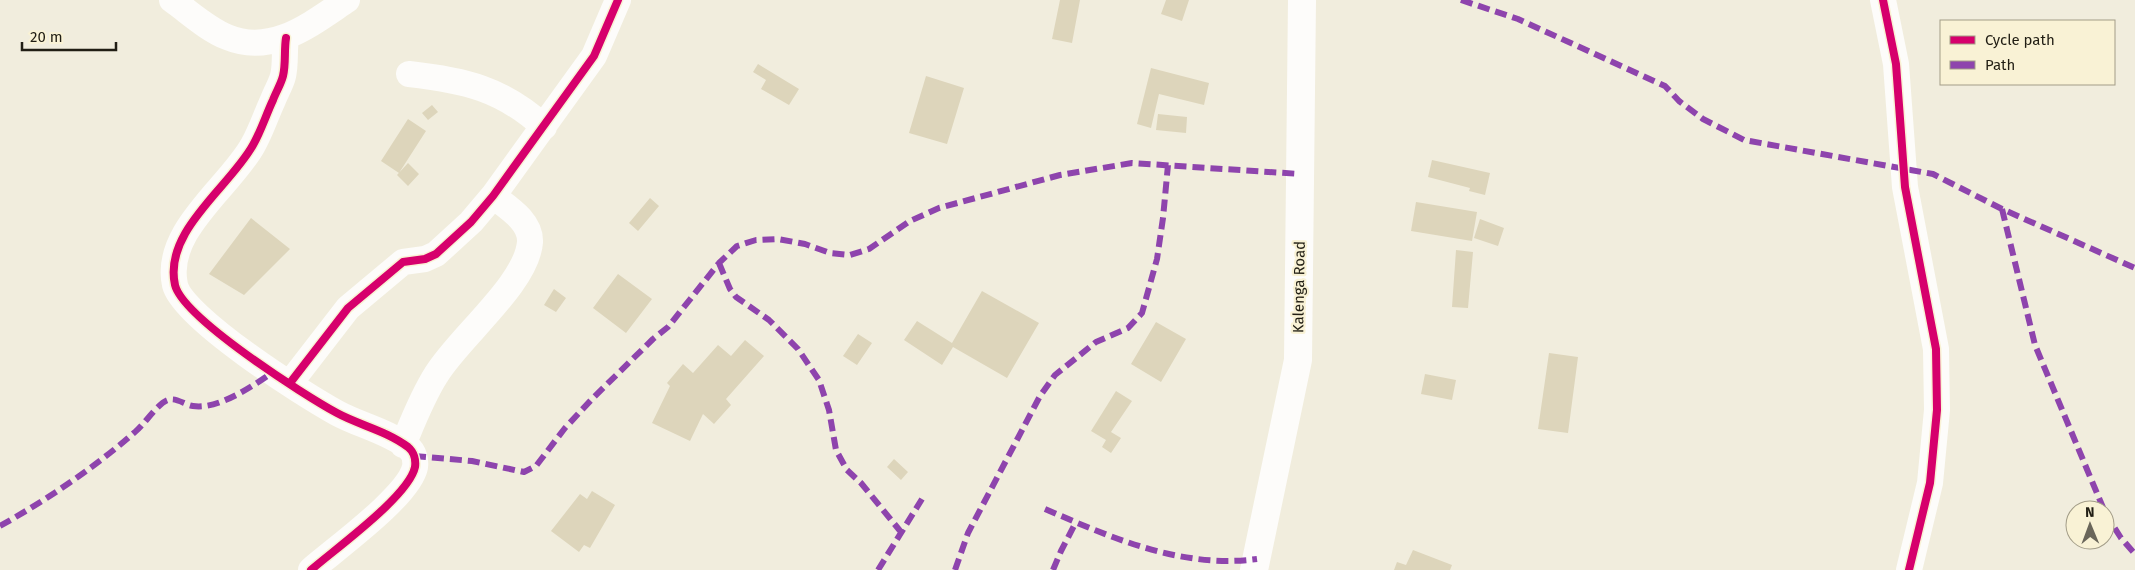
<svg xmlns="http://www.w3.org/2000/svg" width="2135" height="570" font-family="'Fira Sans',sans-serif">
<style>
.building{fill:#ddd5bb}
.lines{fill:none;stroke-linecap:round;stroke-linejoin:round}
.minor{stroke:#fdfcfa;stroke-width:26}
.secondary{stroke:#fdfcfa;stroke-width:28}
.quiet{stroke:#8e44ad;stroke-width:6;stroke-dasharray:12 6;stroke-linecap:butt}
.cycleway-casing{stroke:#f9f2d5;stroke-width:11}
.cycleway{stroke:#d6006c;stroke-width:8}
.labels{text-anchor:middle;stroke-width:4.5;stroke-linejoin:round;paint-order:stroke}
.street-label{font-size:15px;fill:#211e14;stroke:#f9f2d5}
</style>
<rect width="100%" height="100%" fill="#f1eddd"/>
<path class="building" d="M1060 0H1080L1072 43 1052 39Z
M1166 0H1189L1182 21 1161 14Z
M758 64 799 89 789 105 761 89 766 80 753 72Z
M1151 68 1209 83 1204 105 1159 94 1151 128 1137 124Z
M926 76 964 88 947 144 909 133Z
M432 105 438 112 428 120 422 113Z
M1158 114 1187 117 1186 133 1156 130Z
M408 119 426 131 399 173 381 161Z
M1432 160 1490 173 1485 195 1469 191 1470 188 1428 177Z
M408 163 419 174 408 186 397 175Z
M650 198 659 206 638 231 629 223Z
M1416 202 1477 212 1472 241 1411 231Z
M251 218 290 249 244 295 209 274Z
M1480 219 1504 228 1498 246 1474 238Z
M1456 250 1473 252 1468 308 1452 307Z
M618 274 652 299 626 333 593 308Z
M554 289 566 298 556 312 544 305Z
M982 291 1039 323 1007 378 953 347 942 365 904 340 917 321 952 343Z
M1156 322 1186 339 1161 382 1131 364Z
M858 334 872 343 857 365 843 356Z
M745 340 764 356 726 399 731 405 714 424 703 414 690 441 652 423 670 386 667 383 683 364 693 373 718 345 731 356Z
M1549 353 1578 357 1568 433 1538 429Z
M1425 374 1456 380 1452 400 1421 394Z
M1116 391 1132 401 1111 432 1121 438 1111 453 1102 447 1106 440 1091 431Z
M894 459 908 472 901 480 887 467Z
M592 491 615 505 590 548 584 545 579 552 551 531 580 494 587 499Z
M1413 550 1452 565 1450 570H1394L1397 562 1406 565Z"/>
<g class="lines">
<path class="minor" d="M172 0C189 12 207 29 227 37 272 56 311 24 347 0
M1883 0 1896 64 1905 187 1936 349 1937 410 1930 483 1909 570
M286 38C284 50 286 64 283 76 281 84 276 92 273 100 266 115 261 131 253 145 230 187 163 231 175 285 183 318 304 395 337 413 359 425 387 431 408 447 414 452 416 460 415 467 409 496 335 549 311 570
M409 74C464 80 503 89 544 127
M290 383 348 308 403 262 425 259 436 254 471 222 493 196 594 56 618 0
M403 445C413 421 422 397 436 375 458 338 527 284 530 242 531 221 507 207 493 196"/>
<path class="secondary" d="M1254 570 1298 360 1302 0"/>
<path class="quiet" d="M1461 0 1518 19 1665 86 1679 101 1703 119 1744 140 1933 174 2002 209 2135 268
M2002 209 2035 345 2104 510
M719 263 730 289 736 297 769 320 798 349 819 380 829 410 836 450 842 461 847 470 861 483 901 532
M414 456 472 461 524 472 536 466 565 428 593 398 653 339 668 327 719 263 737 246 756 240 778 239 805 244 830 253 850 255 869 249 910 221 939 208 1060 175 1132 163 1300 174
M1045 509C1112 538 1182 569 1257 559
M2105 513 2121 538 2135 554
M0 526C48 499 94 468 135 432 144 425 158 403 168 400 176 397 185 405 193 406 218 410 253 386 273 372
M878 570 922 499
M955 570 968 533 1040 396 1055 375 1096 342 1128 328 1142 313 1157 259 1163 218 1168 165
M1053 570 1061 551 1076 522"/>
<g class="cycleway-casing">
<path id="cycleway" d="M1883 0 1896 64 1905 187 1936 349 1937 410 1930 483 1909 570
M286 38C284 50 286 64 283 76 281 84 276 92 273 100 266 115 261 131 253 145 230 187 163 231 175 285 183 318 304 395 337 413 359 425 387 431 408 447 414 452 416 460 415 467 409 496 335 549 311 570
M290 383 348 308 403 262 425 259 436 254 471 222 493 196 594 56 618 0"/>
</g>
<use href="#cycleway" class="cycleway"/>
</g>
<g class="labels">
<g class="street-label">
<text transform="translate(1299 287) rotate(-89)" y="5">Kalenga Road</text>
</g>
</g>
<rect x="1940" y="20" width="175" height="65" fill="#f9f2d5" stroke="#a39d88"/>
<rect x="1950" y="36" width="25" height="8" fill="#d6006c" stroke="#a39d88"/>
<text x="1985" y="45" font-size="15" fill="#211e14">Cycle path</text>
<rect x="1950" y="61" width="25" height="8" fill="#8e44ad" stroke="#a39d88"/>
<text x="1985" y="70" font-size="15" fill="#211e14">Path</text>
<g transform="translate(2090 525) rotate(359)"><circle r="24" fill="#f9f2d5" stroke="#a39d88"/>
<path d="M0-4L9 19L0 12L-9 19Z" fill="#6a665a"/>
<text y="-8" font-size="14" font-weight="bold" text-anchor="middle" fill="#211e14">N</text>
</g>
<path d="M22 42v8h94v-8" fill="none" stroke="#211e14" stroke-width="2.5"/>
<text x="30" y="42" font-size="15" fill="#211e14" stroke="#f9f2d5" stroke-width="4" paint-order="stroke">20 m</text>
</svg>
